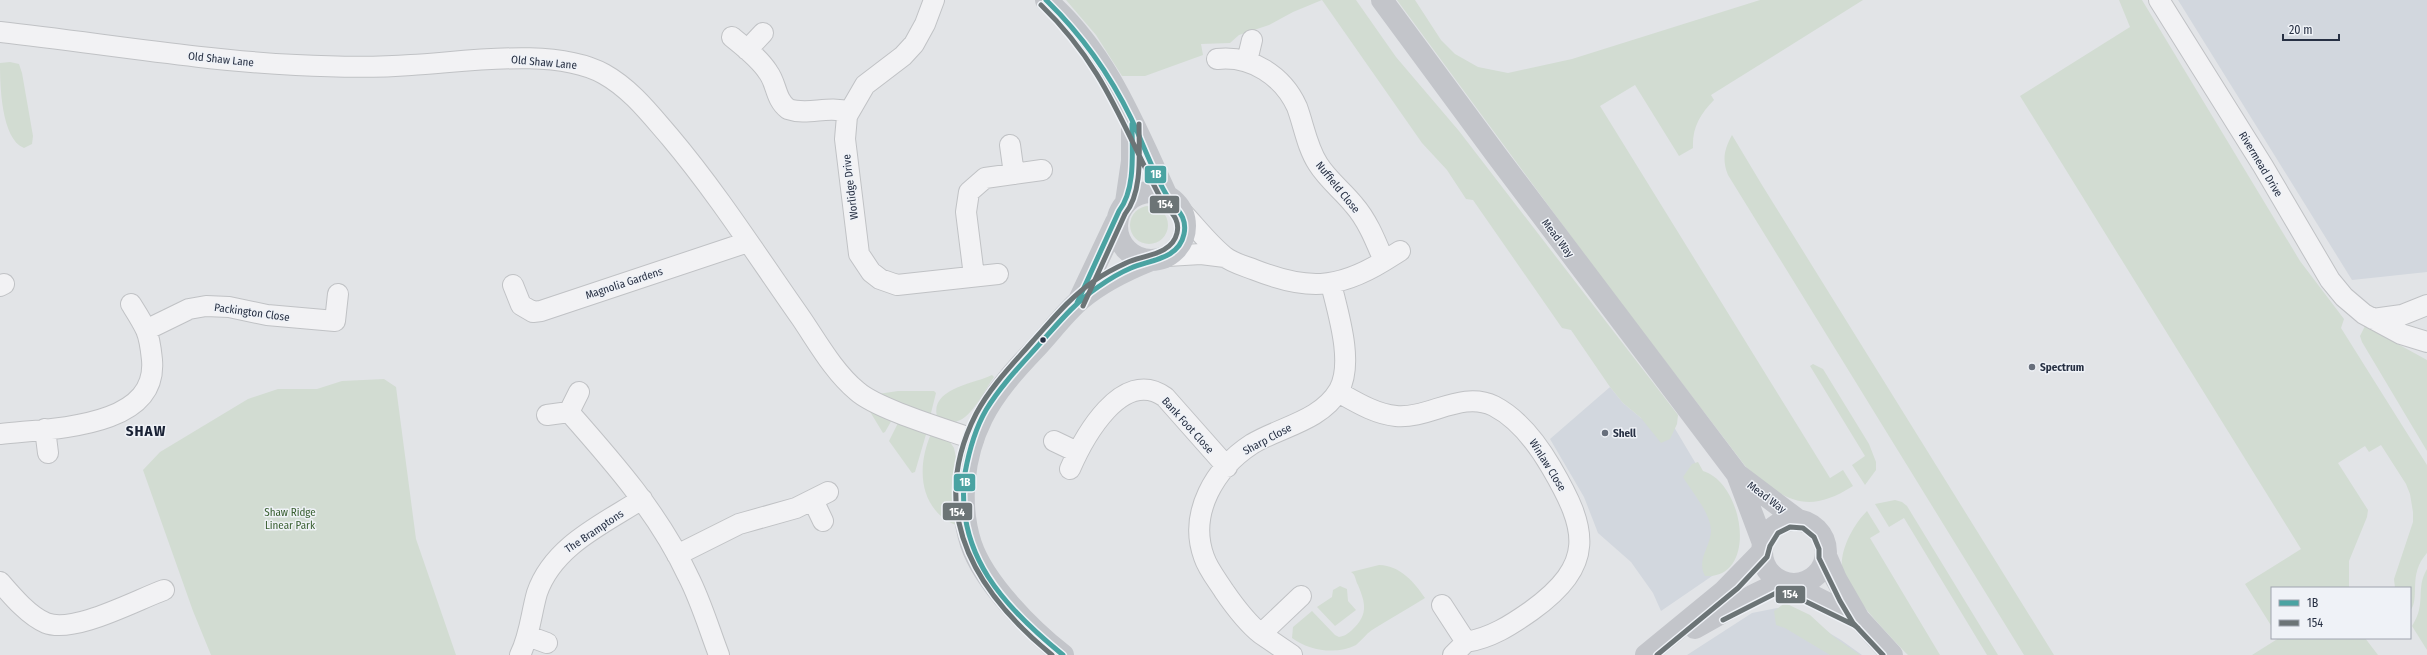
<svg xmlns="http://www.w3.org/2000/svg" width="2427" height="655" font-family="'Fira Sans Condensed',sans-serif">
<style>
.built{fill:#d2d7de}
.green{fill:#d2dcd2}
.lines{fill:none;stroke-linecap:round;stroke-linejoin:round}
.street-casing{stroke:#c0c2c5;stroke-width:22}
.street{stroke:#f2f2f4;stroke-width:20}
.secondary{stroke:#c3c5ca;stroke-width:22}
.bus-1-casing{stroke:#eff2f7;stroke-width:8}
.bus-2-casing{stroke:#eff2f7;stroke-width:8}
.bus-1{stroke:#4aa3a2;stroke-width:5}
.bus-2{stroke:#6c7476;stroke-width:5}
.bus-dot{fill:#273043;stroke:#eff2f7;stroke-width:1.5}
.poi-dot{fill:#686f7c;stroke:#eff2f7;stroke-width:1.5}
.labels{text-anchor:middle;stroke-width:3;stroke-linejoin:round;paint-order:stroke}
.street-label{font-size:11px;fill:#273043;stroke:#eff2f7}
.poi-label{font-size:11px;font-weight:bold;fill:#273043;stroke:#eff2f7;text-anchor:start}
.park-label{font-size:11px;fill:#3a6032;stroke:#eff2f7}
.district-label{font-size:15px;font-weight:bold;letter-spacing:1px;fill:#192134;stroke:#eff2f7}
.line-badge{stroke:#eff2f7;stroke-width:1.5}
.badge-label{font-size:11px;text-anchor:middle;font-weight:bold;fill:#fff}
</style>
<rect width="100%" height="100%" fill="#e2e4e7"/>
<path class="built" d="M2178 0H2427V272L2352 280Z
M1610 387 1623 403 1641 418 1674 427 1708 484 1715 574 1661 611 1653 593 1631 562 1598 533 1584 497 1550 439Z
M1777 608 1791 610 1841 640 1862 655H1687L1752 613Z"/>
<path class="green" d="M1066 0H1356L1396 57 1459 131 1678 415 1677 424 1670 439 1661 443 1641 418 1623 403 1610 387 1571 330 1562 328 1473 200 1466 199 1447 170 1422 143 1322 0 1293 12 1269 25 1239 35 1230 43 1201 44 1203 55 1145 76H1122L1096 35Z
M1397 0H1415L1441 40 1455 54 1478 67 1508 73 1572 59 1760 0H1863L1711 95 1714 100C1700 114 1692 128 1693 148L1679 156 1635 85 1600 106 1830 478 1843 470 1853 486C1806 516 1784 500 1746 467L1601 277Z
M2119 0H2142L2300 261 2344 319 2341 328 2427 465V553C2407 575 2421 598 2410 611V588H2395L2394 579 2413 522V512L2410 494 2406 484 2381 445 2369 452 2365 446 2338 463 2368 510 2367 517 2349 561V588H2272V627L2245 584 2301 549 2020 96 2130 27Z
M10 62 19 64 22 73 33 136 32 144 24 148C1 139 0 84 0 63Z
M1732 135 1762 185 2054 655H2024L1728 175C1722 160 1724 150 1732 135Z
M1130 225a19 19 0 1 1 38 0a19 19 0 1 1-38 0Z
M2365 326 2427 360V451L2362 342 2360 336Z
M1813 364 1823 369 1869 444 1876 462V470L1865 485 1852 465 1865 456 1810 366Z
M992 375 994 377C985 389 970 423 952 422 947 421 941 418 937 417 930 388 974 384 992 375Z
M384 379 396 387 416 539 456 655H211L193 611 143 470 160 452 248 399 278 389H317L342 381Z
M898 391H934L936 393 931 413 928 414 878 394Z
M869 410 893 418 885 432 883 433Z
M899 421 927 431 915 472 912 473 889 441Z
M931 434 948 439 954 448 956 458 958 526C919 511 916 468 931 434Z
M1698 462 1703 471C1744 483 1759 579 1705 576 1696 559 1711 547 1711 530 1710 512 1692 492 1683 477L1692 464Z
M1895 500 1902 502 1907 506 1998 655H1987L1904 518 1889 527 1875 504Z
M1867 511 1880 532 1870 538 1940 655H1908C1892 638 1844 590 1842 568 1840 549 1854 524 1867 511Z
M1379 565C1401 566 1414 582 1425 598 1408 609 1389 619 1372 630 1366 634 1362 640 1356 645 1337 655 1309 651 1292 638L1293 627 1312 611 1335 635 1339 637C1345 636 1347 634 1352 630 1368 615 1366 604 1358 585 1355 580 1356 575 1351 572Z
M2427 569V650L2412 626C2427 603 2415 589 2427 569Z
M1340 586 1347 589 1348 601 1356 610 1335 626 1317 607 1332 597 1333 590Z
M1785 603 1810 615 1834 637 1860 655H1830L1785 628 1776 625 1774 611Z
M2279 638H2365L2378 655H2252Z"/>
<g class="lines">
<g class="street-casing">
<path id="street" d="M934 0 925 24 914 44 903 56 865 85 847 116 845 139 859 254 871 272 880 279 897 285 998 274
M2159 0 2263 166 2330 280 2344 297 2364 314 2401 334 2427 342
M0 32C99 43 197 60 296 65 334 67 373 68 411 65 466 62 555 47 604 74 631 89 650 114 670 137 718 194 758 257 801 318 818 343 834 372 857 391 877 409 945 429 973 439
M732 37C744 47 759 58 768 72 777 84 775 99 788 109 808 116 828 105 849 112
M747 50 763 33
M1247 61 1252 40
M1010 145 1014 174
M1182 212C1196 227 1209 244 1224 256 1232 263 1245 266 1255 270 1306 290 1337 290 1384 261 1376 242 1368 221 1354 205 1343 191 1328 180 1318 164 1307 147 1304 126 1297 107 1283 76 1251 55 1217 59
M1167 256 1201 254 1225 257
M1384 261 1400 251
M974 276 966 212 969 192 985 178 1042 170
M513 285 521 305 533 312 541 311 748 242
M0 286 4 284
M2373 319 2402 315 2427 305
M146 330 189 309 206 306 229 307 267 315 335 321 338 294
M579 392 569 412C614 463 659 514 688 576 701 601 709 629 719 655
M1338 392C1356 402 1375 414 1396 416 1429 419 1462 390 1494 406 1519 419 1537 443 1551 467 1588 530 1596 564 1531 611 1511 625 1491 638 1466 642L1442 605
M547 415 569 412
M45 429 48 453
M0 434C47 428 158 430 152 360 151 350 150 339 146 330 142 321 136 312 131 304
M1054 441 1077 452
M1070 469C1083 439 1122 366 1165 397L1227 467
M813 500 823 521
M677 555 739 524 796 508 828 492
M0 582C12 596 29 616 46 623 74 634 136 600 164 590
M1301 596 1261 634C1246 622 1235 607 1224 591 1217 580 1208 569 1204 557 1188 513 1215 468 1252 444 1280 427 1321 421 1339 390 1354 363 1338 313 1331 284
M1261 634 1292 655
M528 636 547 643
M520 655C530 635 531 614 537 593 553 546 603 524 642 499
M1453 655 1466 642"/>
</g>
<use href="#street" class="street"/>
<path class="secondary" d="M1046 0C1106 52 1134 125 1167 196
M1382 0 1497 156 1737 474 1798 520
M1117 226a34 34 0 1 1 68 0a34 34 0 1 1-68 0Z
M1126 202 1132 161V127
M1080 298 1116 222
M1737 474 1763 543
M1762 552a32 32 0 1 1 64 0a32 32 0 1 1-64 0Z
M1826 556 1836 579 1859 619 1892 655
M1791 585 1859 619
M1695 628 1752 596 1781 582
M1063 655C1031 630 984 583 971 544 958 504 963 456 982 418 995 392 1015 370 1035 349 1050 333 1064 314 1080 300 1101 282 1126 270 1151 260
M1646 655 1724 591 1761 553"/>
<g class="bus-1-casing">
<path id="bus-1" d="M1046 0C1082 35 1109 73 1131 118 1143 143 1152 170 1166 194 1174 208 1188 215 1184 234 1179 259 1150 260 1131 268 1119 273 1108 280 1098 287 1073 304 1056 326 1036 348 1018 368 1000 387 986 410 975 429 969 451 965 473 954 554 1005 608 1063 655
M1077 303 1119 211C1136 189 1132 151 1132 124"/>
</g>
<g class="bus-2-casing">
<path id="bus-2" d="M1041 5C1104 66 1121 123 1160 197 1166 210 1181 216 1177 233 1172 255 1143 255 1126 263 1115 268 1104 274 1094 281 1069 298 1052 320 1032 342 1012 365 991 386 976 414 926 512 975 592 1052 655
M1083 306 1125 214C1143 192 1139 152 1139 124
M1723 620 1782 590 1854 625 1858 628
M1657 655 1738 588 1767 557 1770 546 1778 533 1790 527 1803 528 1814 537 1819 549V558L1840 601 1853 623 1883 655"/>
</g>
<use href="#bus-1" class="bus-1"/>
<use href="#bus-2" class="bus-2"/>
</g>
<circle class="bus-dot" cx="1043" cy="340" r="3.5"/>
<g class="poi-dot">
<circle cx="2032" cy="367" r="4"/>
<circle cx="1605" cy="433" r="4"/>
</g>
<g class="labels">
<g class="street-label">
<text transform="translate(221 59) rotate(6)" y="4">Old Shaw Lane</text>
<text transform="translate(544 62) rotate(5)" y="4">Old Shaw Lane</text>
<text transform="translate(2261 164) rotate(59)" y="4">Rivermead Drive</text>
<text transform="translate(850 187) rotate(-97)" y="4">Worlidge Drive</text>
<text transform="translate(1338 187) rotate(51)" y="4">Nuffield Close</text>
<text transform="translate(1558 238) rotate(53)" y="4">Mead Way</text>
<text transform="translate(624 283) rotate(-18)" y="4">Magnolia Gardens</text>
<text transform="translate(252 312) rotate(8)" y="4">Packington Close</text>
<text transform="translate(1188 425) rotate(48)" y="4">Bank Foot Close</text>
<text transform="translate(1267 439) rotate(-28)" y="4">Sharp Close</text>
<text transform="translate(1548 465) rotate(58)" y="4">Winlaw Close</text>
<text transform="translate(1767 497) rotate(37)" y="4">Mead Way</text>
<text transform="translate(594 531) rotate(-34)" y="4">The Bramptons</text>
</g>
<g class="poi-label">
<text x="2040" y="371">Spectrum</text>
<text x="1613" y="437">Shell</text>
</g>
<g class="park-label">
<text x="290" y="516">Shaw Ridge<tspan x="290" dy="13">Linear Park</tspan></text>
</g>
<g class="district-label">
<text x="146" y="436">SHAW</text>
</g>
</g>
<g class="line-badge">
<rect x="1144" y="165" width="23" height="19" rx="4" fill="#4aa3a2"/>
<rect x="1149" y="195" width="31" height="19" rx="4" fill="#6c7476"/>
<rect x="953" y="473" width="23" height="19" rx="4" fill="#4aa3a2"/>
<rect x="942" y="502" width="31" height="19" rx="4" fill="#6c7476"/>
<rect x="1775" y="585" width="31" height="19" rx="4" fill="#6c7476"/>
</g>
<g class="badge-label">
<text x="1156" y="178">1B</text>
<text x="1165" y="208">154</text>
<text x="965" y="486">1B</text>
<text x="957" y="516">154</text>
<text x="1790" y="598">154</text>
</g>
<rect x="2271" y="587" width="140" height="52" fill="#eff2f7" stroke="#9fa4af"/>
<rect x="2279" y="600" width="20" height="6" fill="#4aa3a2" stroke="#9fa4af"/>
<text x="2307" y="607" font-size="12" fill="#273043">1B</text>
<rect x="2279" y="620" width="20" height="6" fill="#6c7476" stroke="#9fa4af"/>
<text x="2307" y="627" font-size="12" fill="#273043">154</text>
<path d="M2283 34v6h56v-6" fill="none" stroke="#273043" stroke-width="2"/>
<text x="2289" y="34" font-size="12" fill="#273043" stroke="#eff2f7" stroke-width="3" paint-order="stroke">20 m</text>
</svg>
